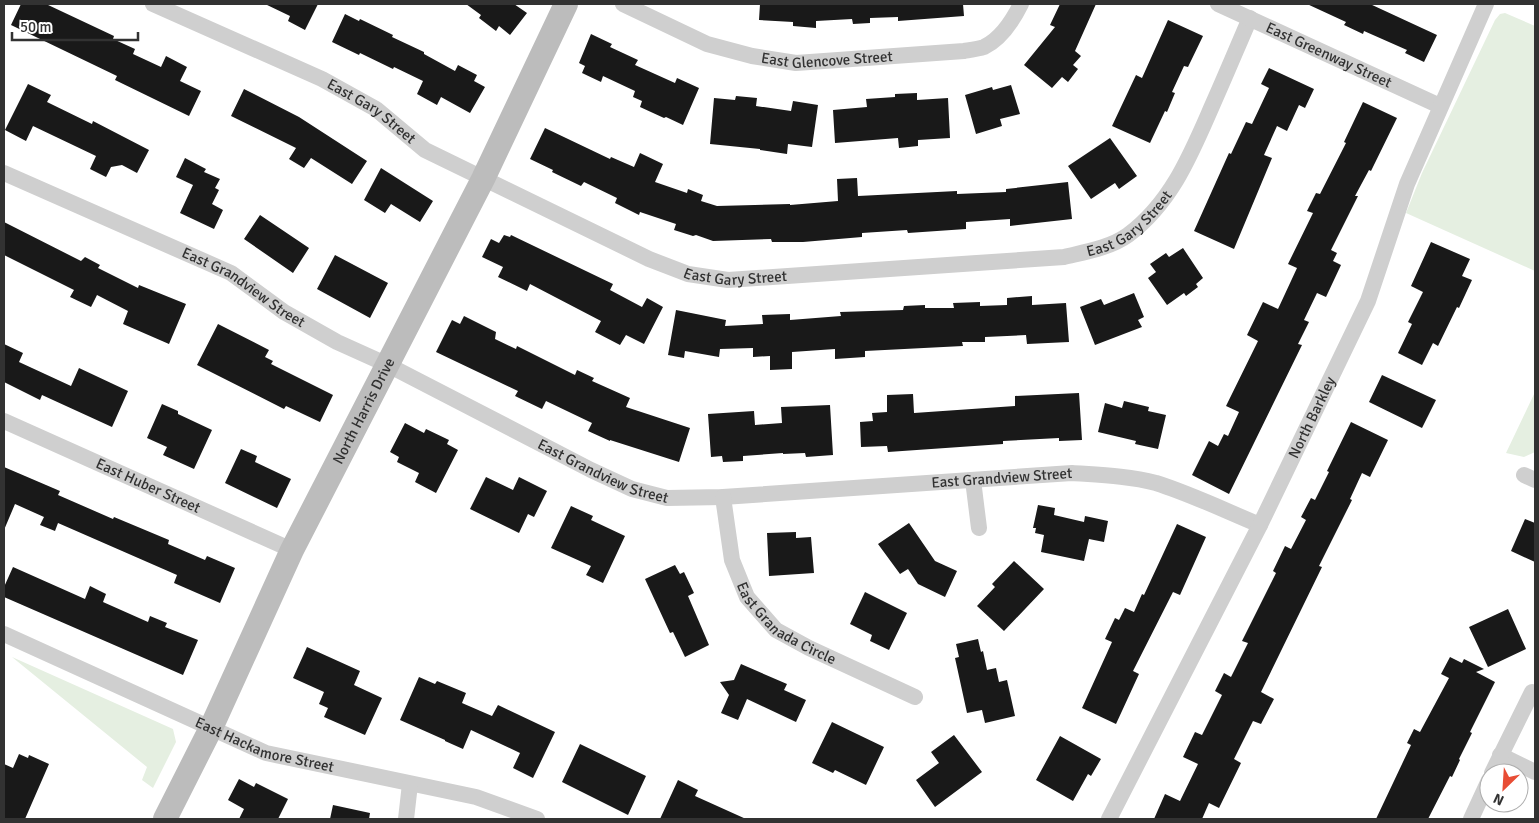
<svg xmlns="http://www.w3.org/2000/svg" width="1539" height="823" font-family="Signika,sans-serif">
<style>
.green{fill:#e5efe1}
.building{fill:#191919}
.lines{fill:none;stroke-linecap:round;stroke-linejoin:round}
.street{stroke:#cfcfcf;stroke-width:16}
.secondary{stroke:#bcbcbc;stroke-width:24}
.labels{text-anchor:middle;stroke-width:5;stroke-linejoin:round;paint-order:stroke}
.street-label{font-size:15px;fill:#323232;stroke:#fff}
</style>
<rect width="100%" height="100%" fill="#fff"/>
<path class="green" d="M1505 13 1535 26V271L1406 213 1422 173 1495 20 1500 14Z
M1535 392V452L1524 457 1506 453Z
M12 657 173 729 176 742 153 788 142 780 147 767Z"/>
<path class="building" d="M21 4H46L114 36 113 39 135 49 133 54 161 67 166 56 187 67 180 81 201 91 189 116 115 80 117 76 11 25Z
M265 4H318L305 30 288 21 290 16Z
M466 4H514L527 13 510 35 499 26 496 31 479 18 481 15Z
M760 4H963L964 16 898 21V17L870 18V23L853 24 852 19 816 21V28L793 26V22L759 20Z
M1060 4H1096L1075 51 1081 56 1073 65 1078 69 1068 82 1062 77 1052 88 1024 65 1055 27 1050 25Z
M1307 4H1370L1437 35 1424 62 1405 53 1407 50 1364 31 1363 34 1344 25 1346 22Z
M345 14 359 21 360 19 393 35 392 37 424 52V54L455 71 458 65 477 75 474 81 485 87 470 113 441 97 437 105 417 94 423 81 394 67 393 69 360 53 359 55 332 42Z
M1168 20 1203 36 1188 67 1184 66 1172 92 1175 93 1167 112 1165 111 1150 143 1112 126 1136 75 1142 78Z
M591 34 612 44 610 47 638 60 635 65 675 83 677 78 699 88 683 125 666 117 664 118 640 107 642 101 633 97 635 91 603 76 601 82 582 73 585 66 579 63Z
M1269 68 1314 89 1305 108 1299 105 1287 131 1277 126 1264 155 1272 158 1234 249 1194 231 1229 153 1231 154 1246 122 1252 124 1269 88 1261 84Z
M28 84 51 95 47 102 92 124 93 121 149 150 137 173 122 165 111 167 106 177 90 169 96 156 33 126 26 141 5 130Z
M1011 85 1020 114 1000 119 1002 126 976 134 965 95 992 87 993 90Z
M244 89 299 117 367 161 352 184 311 158 304 168 289 159 296 148 231 116Z
M917 93V100L948 98 950 138 918 140V146L899 148 898 138 835 143 833 110 867 107 866 99 895 97V94Z
M736 96 757 98 756 106 791 111 793 101 818 105 812 147 788 144 787 154 760 150V149L710 144 714 98 735 100Z
M1363 102 1397 118 1371 171 1369 170 1355 196H1358L1331 250 1337 253 1333 261 1341 265 1326 297 1317 293 1304 320 1309 322 1298 344 1302 345 1229 494 1192 475 1209 441 1218 446 1224 434 1228 436 1239 412 1226 406 1258 341 1247 335 1263 302 1278 309 1297 268 1288 264 1313 213 1307 211 1316 193 1320 194 1346 143 1344 142Z
M545 128 610 159 611 157 634 167 640 153 663 164 655 182 687 193 688 189 703 195 701 201 717 206 790 204V205L838 201 837 179 857 178 858 196 957 191V194L1006 192V189L1068 182 1072 219 1010 226V219L966 222V229L908 233 907 230 862 233V237L803 242H772L771 239 713 241 696 235 693 236 674 230 676 224 640 212 639 215 615 203 617 198 584 182 581 186 552 172 553 170 530 159Z
M1110 138 1137 176 1119 189 1115 183 1091 199 1068 166Z
M185 158 206 169 204 172 220 179 215 188 219 190 212 204 223 210 214 229 180 213 193 185 176 177Z
M381 168 433 201 420 222 391 204 385 213 364 200Z
M260 215 309 248 293 273 244 239Z
M4 222 81 261 85 257 100 265 98 268 138 288 139 285 186 304 169 344 123 324 128 311 97 295 91 307 70 297 74 290 4 255Z
M504 235 510 237 511 235 613 284 610 290 642 307 647 298 663 307 644 344 626 335 620 345 595 332 601 321 530 284 527 291 498 277 503 267 482 257 491 239 499 243Z
M1431 242 1470 259 1462 276 1472 280 1459 308 1457 307 1438 346 1433 343 1422 365 1398 353 1412 324 1408 322 1423 292 1411 286Z
M1183 248 1203 278 1196 284 1198 287 1186 296 1184 293 1167 305 1148 278 1156 272 1150 264 1166 253 1169 257Z
M335 255 388 283 370 318 317 289Z
M1134 293 1144 317 1138 320 1142 327 1095 345 1080 307 1101 299 1104 305Z
M1032 296V305L1066 303 1069 342 1027 344 1026 335 985 337V342H962L963 346 865 351V357L835 359V349L792 352V369L770 370V356L753 357V348L720 349 719 357 685 351 684 358 668 355 676 310 726 320 725 326 763 324 762 315 790 314V320L841 316 840 312 903 310 904 306 925 305V308H954L953 303 980 302V306L1007 305V298Z
M464 316 496 332 495 339 516 349 517 346 575 375 577 370 594 378 592 381 630 398 626 407 690 428 679 462 610 440V441L588 431 592 423 546 401 542 409 515 396 518 391 436 352 452 320 460 324Z
M218 324 269 350 265 357 273 361 271 364 333 395 320 422 286 406 284 409 197 365Z
M4 344 23 353 19 362 71 386 79 368 128 391 112 427 42 395 40 400 4 382Z
M1382 375 1436 400 1422 428 1369 402Z
M1079 393 1082 440 1059 441V438L1003 441V444L888 452 887 446 861 447 860 422 873 421 872 413 887 412V395L913 394 914 413 1015 406V396Z
M1124 401 1149 407 1148 411 1166 415 1158 449 1135 444 1136 441 1098 432 1105 403 1122 408Z
M162 404 178 411V414L212 430 194 469 163 455 167 447 147 438Z
M830 405 833 455 806 457 805 453 783 454V453L743 456V461L723 462 722 456 711 457 708 414 754 411 755 425 782 423 781 407Z
M1351 422 1388 440 1370 477 1362 473 1350 499 1352 500 1319 566 1322 567 1261 692 1274 699 1261 724 1253 721 1234 759 1241 763 1219 808 1209 803 1202 819H1154L1165 794 1180 801 1198 764 1183 757 1195 732 1202 735 1222 695 1215 691 1224 673 1231 677 1248 643 1242 641 1276 573 1273 571 1285 546 1291 549 1306 520 1301 517 1311 498 1315 500 1329 472 1327 471Z
M405 423 424 433 426 429 449 440 447 444 458 450 436 493 415 482 419 473 397 462 399 457 390 452Z
M241 449 257 456 255 462 291 479 277 508 225 483Z
M4 467 60 491 58 495 113 519 114 517 169 540 168 544 205 560 207 556 235 568 220 603 174 583 177 575 58 523 55 531 40 525 44 517 15 504 4 530Z
M486 477 513 490 519 477 547 491 534 517 528 514 519 533 470 509Z
M1038 505 1055 508 1054 515 1084 522 1085 516 1108 521 1104 542 1089 539 1084 561 1041 552 1044 535 1035 533 1036 528H1033Z
M571 506 593 516 591 520 625 536 603 583 586 575 591 566 551 548Z
M1525 519 1535 523V562L1511 551Z
M909 523 935 561 957 571 945 597 918 584 908 569 900 574 878 544Z
M1177 524 1206 537 1180 595 1173 592 1133 671 1139 674 1116 724 1082 708 1112 642 1105 639 1115 618 1119 620 1125 608 1134 612 1142 594 1144 595Z
M796 532V538L811 537 814 573 769 576 767 533Z
M1014 561 1044 589 1004 631 977 606 995 587 992 584Z
M675 565 680 574 684 572 694 593 688 596 709 645 685 657 673 632 670 633 645 579Z
M13 567 85 599 90 586 106 594 103 602 148 622 150 616 167 623 165 627 198 640 183 675 4 597V587Z
M865 592 907 613 889 650 870 641 872 635 850 624Z
M1508 609 1526 649 1488 667 1469 627Z
M978 639 981 652 983 651 987 670 996 668 999 682 1007 680 1015 716 985 723 982 710 967 713 955 658 959 657 956 644Z
M307 647 360 671 354 685 382 698 365 735 324 717 328 708 319 704 324 692 293 678Z
M1450 657 1462 663 1464 659 1484 669 1476 672 1495 682 1470 732 1472 733 1459 759 1460 760 1452 777 1450 776 1428 819H1376L1411 745 1407 743 1414 729 1420 732 1449 678 1441 674Z
M741 664 787 684 784 690 806 700 796 722 747 699 738 720 721 713 729 695 720 682 734 680Z
M419 677 435 684 437 681 466 693 462 703 492 716 498 705 555 732 533 778 513 768 520 753 471 730 463 749 445 741V740L400 720Z
M832 722 884 747 866 785 835 770 833 773 812 763Z
M954 735 982 772 935 807 916 780 939 763 931 752Z
M1060 736 1101 759 1091 776 1088 774 1073 801 1036 780Z
M580 744 646 776 628 815 562 782Z
M19 754 28 758 29 755 49 764 25 819H4V764L13 768Z
M239 779 254 787 256 783 288 799 278 819H239L244 809 228 800Z
M678 780 698 790 695 796 746 819H660Z
M333 805 370 813 369 819H330Z"/>
<g class="lines">
<g class="street">
<path id="s1" d="M153 4 322 79 376 109 425 150 649 259 688 274 728 280 1064 257C1085 252 1110 248 1128 235 1172 202 1191 154 1212 106 1225 77 1237 48 1250 18"/>
<path id="s2" d="M623 4 707 44 752 56 796 63 964 51C970 50 978 49 984 47 1001 39 1013 20 1021 4"/>
<path id="s3" d="M1218 4 1440 106"/>
<path id="s4" d="M4 173 231 273 284 312 337 342 388 365 591 470 632 489 667 498 723 497 1072 473C1100 475 1129 476 1156 483 1191 494 1226 511 1260 525"/>
<path id="s5" d="M4 421 292 550"/>
<path d="M1524 475 1535 480"/>
<path d="M973 480 979 528"/>
<path id="s6" d="M723 497 732 560 747 597 776 630 809 648 915 697"/>
<path id="s7" d="M4 634 266 753 476 797 537 819"/>
<path d="M1500 755 1535 772"/>
<path d="M1492 773 1532 692"/>
<path d="M406 819 410 784"/>
<path id="s8" d="M1109 819 1260 525 1368 301 1407 184 1486 4"/>
<path d="M1471 819 1489 780"/>
</g>
<path class="secondary" id="s9" d="M165 819 211 728 292 550 483 179 566 4"/>
</g>
<g class="labels">
<g class="street-label">
<text dy="5" stroke="none"><textPath href="#s3" startOffset="122">East Greenway Street</textPath></text>
<text dy="5" stroke="none"><textPath href="#s2" startOffset="215">East Glencove Street</textPath></text>
<text dy="5" stroke="none"><textPath href="#s1" startOffset="244">East Gary Street</textPath></text>
<text dy="5" stroke="none"><textPath href="#s1" startOffset="1054">East Gary Street</textPath></text>
<text dy="5" stroke="none"><textPath href="#s1" startOffset="649">East Gary Street</textPath></text>
<text dy="5" stroke="none"><textPath href="#s4" startOffset="266">East Grandview Street</textPath></text>
<text dy="5" stroke="none"><textPath href="#s9" startOffset="454">North Harris Drive</textPath></text>
<text dy="5" stroke="none"><textPath href="#s8" startOffset="450">North Barkley</textPath></text>
<text dy="5" stroke="none"><textPath href="#s4" startOffset="671">East Grandview Street</textPath></text>
<text dy="5" stroke="none"><textPath href="#s4" startOffset="1076">East Grandview Street</textPath></text>
<text dy="5" stroke="none"><textPath href="#s5" startOffset="158">East Huber Street</textPath></text>
<text dy="5" stroke="none"><textPath href="#s6" startOffset="151">East Granada Circle</textPath></text>
<text dy="5" stroke="none"><textPath href="#s7" startOffset="284">East Hackamore Street</textPath></text>
</g>
</g>
<rect width="1539" height="823" fill="none" stroke="#323232" stroke-width="10"/>
<g transform="translate(1504 788) rotate(205)"><circle r="24" fill="#ffffff" stroke="#adadad"/>
<path d="M0-4L9 19L0 12L-9 19Z" fill="#e84d35"/>
<text y="-8" font-size="14" font-weight="bold" text-anchor="middle" fill="#323232">N</text>
</g>
<path d="M12 32v8h126v-8" fill="none" stroke="#323232" stroke-width="2.5"/>
<text x="20" y="32" font-size="15" fill="#323232" stroke="#ffffff" stroke-width="4" paint-order="stroke">50 m</text>
</svg>
